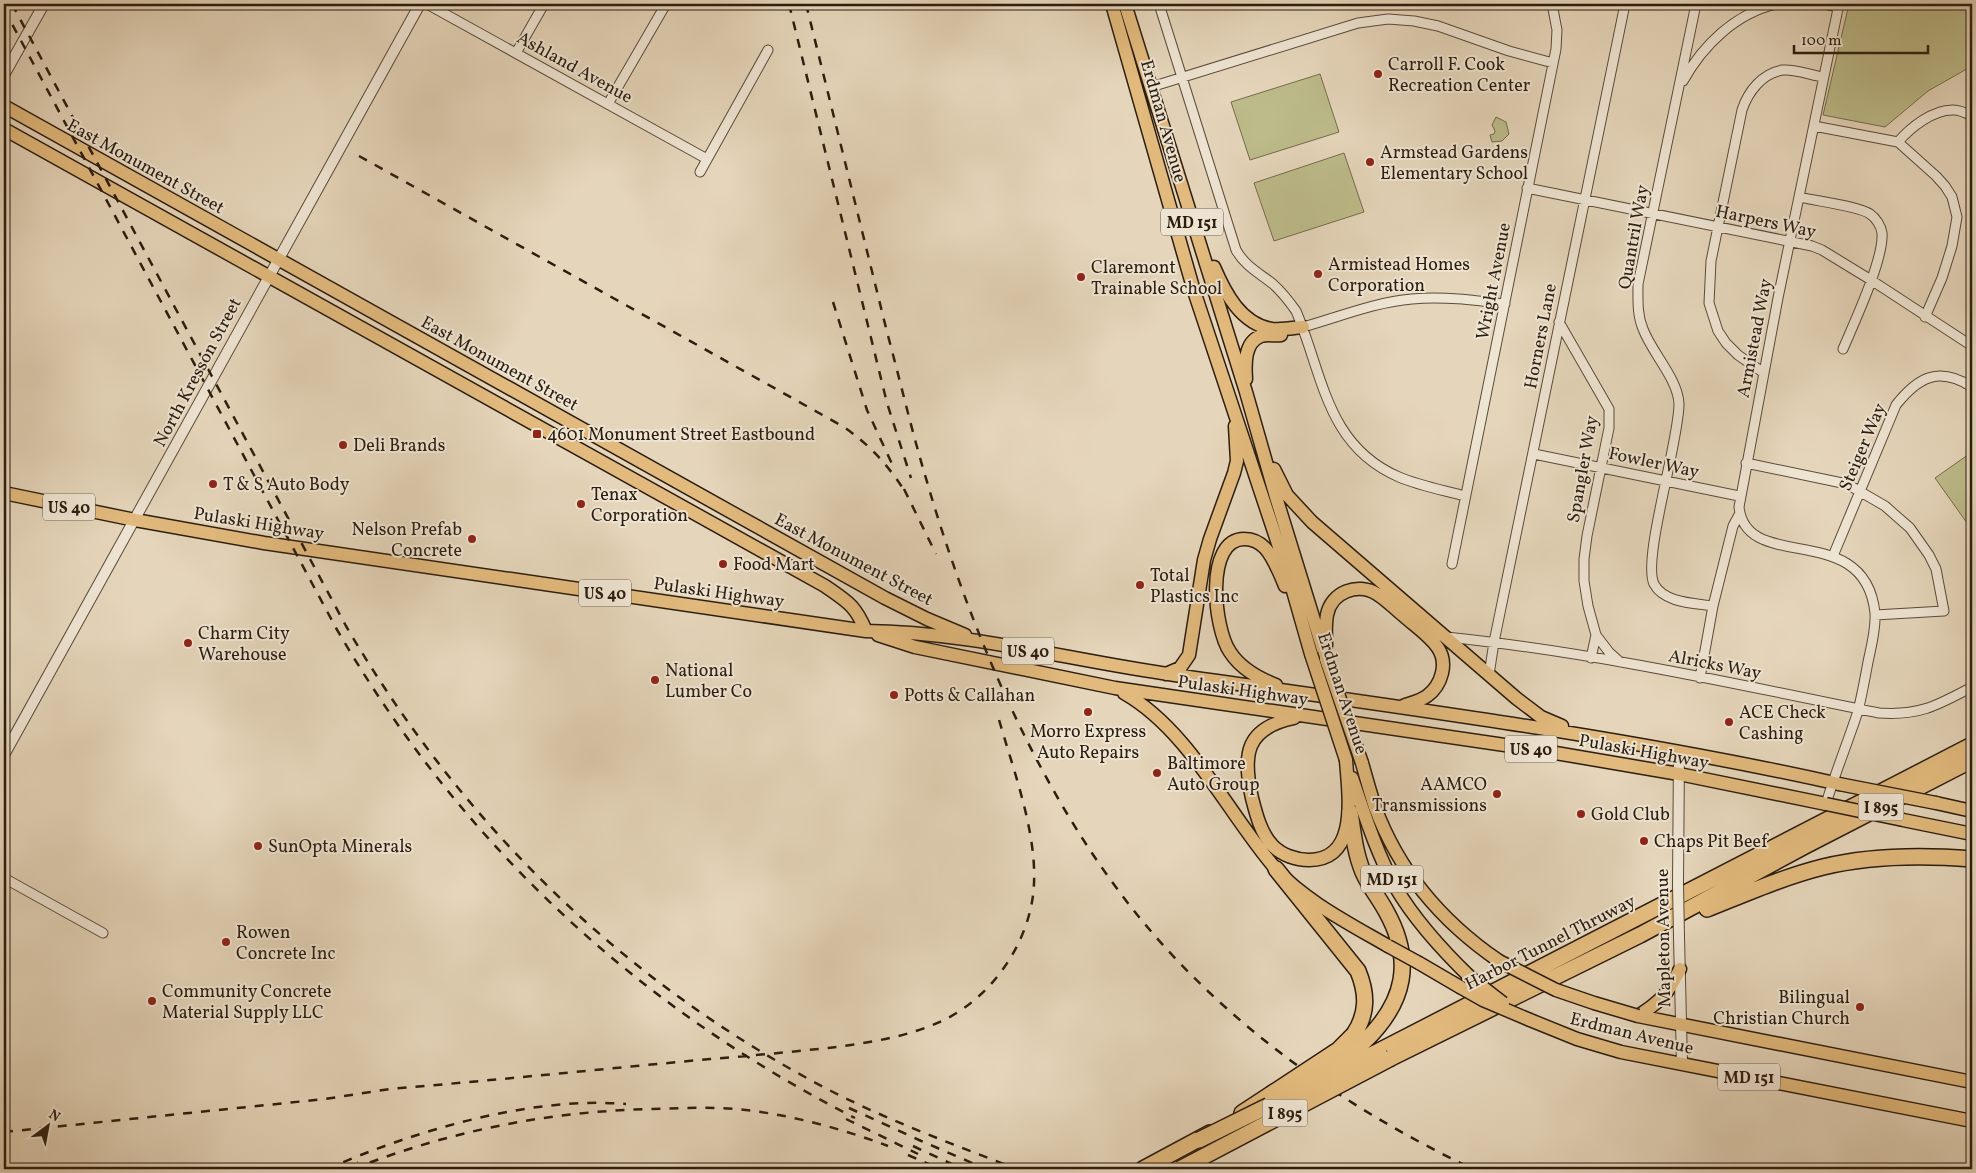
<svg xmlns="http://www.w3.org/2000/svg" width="1976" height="1173" font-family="Vollkorn,serif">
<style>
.green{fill:#bdbb8a;stroke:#746c4c}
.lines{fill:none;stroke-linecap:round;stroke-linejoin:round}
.minor-casing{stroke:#5a4b3a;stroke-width:11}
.tertiary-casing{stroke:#5a4b3a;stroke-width:12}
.primary-casing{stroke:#2b1d0f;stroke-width:15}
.motorway-casing{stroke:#2b1d0f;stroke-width:18}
.minor{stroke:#eee4d2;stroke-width:9}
.tertiary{stroke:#eee4d2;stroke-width:10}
.primary{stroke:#e2ba7d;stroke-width:12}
.motorway{stroke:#e2ba7d;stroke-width:15}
.rail{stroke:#2b1d0f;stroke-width:2.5;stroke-dasharray:9 9;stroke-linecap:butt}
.tertiary-bridge-casing{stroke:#5a4b3a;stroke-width:12;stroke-linecap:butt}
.primary-bridge-casing{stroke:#2b1d0f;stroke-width:15;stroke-linecap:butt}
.motorway-bridge-casing{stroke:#2b1d0f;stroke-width:18;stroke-linecap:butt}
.tertiary-bridge{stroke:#eee4d2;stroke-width:10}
.primary-bridge{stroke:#e2ba7d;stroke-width:12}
.motorway-bridge{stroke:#e2ba7d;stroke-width:15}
.poi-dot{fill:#8f2418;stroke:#eee4d2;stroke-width:2}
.labels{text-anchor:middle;stroke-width:4;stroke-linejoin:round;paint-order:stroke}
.shield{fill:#eee4d2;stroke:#66594a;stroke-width:1}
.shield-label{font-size:16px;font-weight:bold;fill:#2b1d0f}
.poi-label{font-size:18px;fill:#2b1d0f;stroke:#eee4d2;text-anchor:start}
.street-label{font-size:18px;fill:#2b1d0f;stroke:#eee4d2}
</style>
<rect width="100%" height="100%" fill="#e5d5ba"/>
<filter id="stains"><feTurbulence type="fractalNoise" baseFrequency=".004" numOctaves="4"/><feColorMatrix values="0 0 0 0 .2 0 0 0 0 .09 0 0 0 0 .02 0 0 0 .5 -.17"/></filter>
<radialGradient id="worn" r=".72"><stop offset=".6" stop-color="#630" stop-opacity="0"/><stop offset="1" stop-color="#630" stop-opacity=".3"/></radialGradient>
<path class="green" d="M1849 4H1972V7L1967 11 1972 48V66L1928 91 1885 127 1823 115Z
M1320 74 1339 132 1250 160 1231 102Z
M1496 117 1506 122 1509 134 1502 141 1492 142 1490 135 1494 134 1495 131 1492 125Z
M1344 153 1364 212 1274 241 1254 183Z
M1972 452V530L1935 478Z"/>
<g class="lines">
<g class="minor-casing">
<path id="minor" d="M427 4 707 159
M1159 4 1236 250C1245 266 1259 273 1273 284 1282 292 1289 301 1296 311 1323 374 1326 446 1399 477 1420 486 1443 490 1465 496
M1696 4 1638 284C1638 300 1637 315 1643 329 1652 353 1678 379 1679 404 1679 442 1642 559 1654 584 1664 603 1694 603 1713 606
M1824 4 1838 7
M516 53 544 4
M1683 81C1703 45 1735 14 1776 4
M1151 87 1358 23 1388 19 1414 21 1438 26 1509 51 1553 63
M608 104 666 4
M1814 126 1898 142 1936 176 1945 186 1952 197 1957 217 1952 246 1942 278 1925 317
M1898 142C1910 128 1933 109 1954 110 1960 110 1966 113 1972 116
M700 172 768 50
M1527 188 1812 246 1822 250 1871 280 1972 346
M1800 197C1815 201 1859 206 1870 214 1876 218 1881 226 1882 233 1884 259 1854 323 1843 349
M1559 322 1609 409V428L1587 536 1584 559V581L1588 606 1596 635 1609 652 1620 662
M1303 327C1339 317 1375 302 1412 299 1442 296 1474 300 1505 304
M1764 373 1738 355 1726 343 1718 331 1709 303 1711 261 1742 110C1748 92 1762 73 1783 70 1796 69 1810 75 1823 77
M1534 454 1739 496
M1746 463 1847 484 1885 506 1910 528 1929 555 1936 569 1944 611 1875 615
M1833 556 1896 405C1918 377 1939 366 1972 387
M1452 564 1556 49 1557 30 1552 4
M1446 637C1592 652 1736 684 1879 713 1920 716 1938 705 1972 687
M1591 658 1596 635
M1489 675 1494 642 1625 4
M1700 678 1713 606 1733 526 1739 515
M1826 804C1835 773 1848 742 1858 711 1862 695 1865 678 1868 662 1871 647 1876 630 1875 613 1865 518 1746 575 1739 507L1778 298 1839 4
M4 878 103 933"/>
</g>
<g class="tertiary-casing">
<path id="tertiary" d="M4 75 44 4
M4 755 420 4
M1678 885 1679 752
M1679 937 1682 1064"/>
</g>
<g class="primary-casing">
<path id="primary" d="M1112 4 1194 291 1289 577 1311 654
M1125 4 1246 392 1276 497 1326 659
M4 106 885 598 927 619 965 635
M4 129 825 586C848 602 855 605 866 631
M1214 267C1225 293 1241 324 1272 329 1282 330 1293 328 1303 327
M1246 379C1245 365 1244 342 1261 336 1267 334 1274 336 1281 335
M1274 469 1287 495 1312 522 1516 698 1541 717 1562 726
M4 493 135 520 264 543 866 631C970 632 1072 661 1175 675 1397 707 1619 735 1839 784
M878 635 915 647 1115 688 1532 749 1679 774 1826 804
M1326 646C1326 636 1325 625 1327 615 1331 592 1358 582 1377 594 1387 600 1395 609 1404 616 1415 626 1430 636 1438 648 1448 663 1442 685 1427 696 1420 701 1411 703 1403 706
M1166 674 1180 668 1189 655 1204 560 1210 539 1234 473 1237 461 1235 426
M1276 685C1258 678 1241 669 1230 652 1214 629 1204 538 1245 539 1253 539 1260 543 1265 548 1274 558 1280 574 1285 586
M1124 693C1189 730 1227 812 1275 868 1303 900 1352 925 1388 946
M1294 718C1246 728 1242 754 1252 798 1256 814 1261 834 1273 846 1282 855 1296 860 1309 860 1360 860 1348 792 1346 760
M1362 763C1366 777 1370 792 1375 807 1399 872 1442 922 1499 961
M1352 778C1365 816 1377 854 1396 888 1416 922 1443 951 1472 979
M1936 803 1972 811
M1903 820 1972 834
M1419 963 1460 987
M1638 1016 1972 1082
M1638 1016C1661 1001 1668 994 1680 969
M1530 1020 1577 1039 1621 1052 1972 1121"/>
</g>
<g class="motorway-casing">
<path id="motorway" d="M1350 812C1353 832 1355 853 1363 872 1369 886 1379 898 1386 911 1414 961 1405 1002 1365 1041
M1276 869 1358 971C1367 993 1368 1013 1354 1034
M1707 909C1745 894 1783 877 1823 867 1872 855 1922 855 1972 859
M1379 1051 1972 745
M1391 1058 1640 935 1805 846 1972 760
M1242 1113 1271 1094
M1143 1169 1210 1133"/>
</g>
<use href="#minor" class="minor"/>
<use href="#tertiary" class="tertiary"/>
<use href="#primary" class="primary"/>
<use href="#motorway" class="motorway"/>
<path class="rail" d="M12 4 346 626C463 826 626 985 833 1092 892 1122 955 1145 1017 1169
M789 4 887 403 911 478
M806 4C833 113 860 223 887 332 900 380 911 428 925 475 969 628 1038 793 1139 917 1229 1027 1345 1108 1473 1169
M4 9 336 628C460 842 634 1005 855 1118
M359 156 844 427C871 446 890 467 907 495
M833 302 867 410 893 466
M904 489 936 554
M849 1108 919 1140 986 1169
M846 1119 918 1154
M4 1132 325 1099 390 1089C497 1080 603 1069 710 1059 749 1056 789 1052 828 1048 867 1043 910 1037 946 1019 989 997 1021 953 1031 907 1044 848 1014 774 998 716
M913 1146 963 1169
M908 1155 933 1166
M327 1169C414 1131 530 1096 626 1104
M341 1169 358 1162
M353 1169C449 1131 550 1111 653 1109 681 1108 709 1107 737 1109 788 1114 840 1128 888 1146"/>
<g class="tertiary-bridge-casing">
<path id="tertiary-bridge" d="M1678 885 1679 937"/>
</g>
<g class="primary-bridge-casing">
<path id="primary-bridge" d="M1311 654 1346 760
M1326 659 1362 763
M1839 784 1936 803
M1826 804 1903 820
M1388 946 1419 963
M1499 961 1556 990 1594 1003 1638 1016
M1472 979 1503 1003
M1460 987 1483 1000 1530 1020"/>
</g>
<g class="motorway-bridge-casing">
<path id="motorway-bridge" d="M1320 1070 1365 1041
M1271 1094 1338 1050 1354 1034
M1199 1140 1379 1051
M1180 1169 1391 1058"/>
</g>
<use href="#tertiary-bridge" class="tertiary-bridge"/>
<use href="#primary-bridge" class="primary-bridge"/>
<use href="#motorway-bridge" class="motorway-bridge"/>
</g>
<g class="poi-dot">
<circle cx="1378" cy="74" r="5"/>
<circle cx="1370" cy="162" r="5"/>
<circle cx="1318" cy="274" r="5"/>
<circle cx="1081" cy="277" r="5"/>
<rect x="532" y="429" width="10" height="10" rx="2.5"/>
<circle cx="343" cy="445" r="5"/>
<circle cx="213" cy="484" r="5"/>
<circle cx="581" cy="504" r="5"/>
<circle cx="472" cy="539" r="5"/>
<circle cx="723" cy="564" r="5"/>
<circle cx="1140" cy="585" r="5"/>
<circle cx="188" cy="643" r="5"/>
<circle cx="655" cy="680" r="5"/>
<circle cx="894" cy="695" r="5"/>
<circle cx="1088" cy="712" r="5"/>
<circle cx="1729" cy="722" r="5"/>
<circle cx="1157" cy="773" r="5"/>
<circle cx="1497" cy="794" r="5"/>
<circle cx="1581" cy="814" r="5"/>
<circle cx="1644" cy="841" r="5"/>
<circle cx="258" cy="846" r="5"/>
<circle cx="226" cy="942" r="5"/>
<circle cx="152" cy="1001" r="5"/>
<circle cx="1860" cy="1007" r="5"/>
</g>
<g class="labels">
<g class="shield">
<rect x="1161" y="208.5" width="62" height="27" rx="4"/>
<rect x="43" y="493.5" width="52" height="27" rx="4"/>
<rect x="579" y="579.5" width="52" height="27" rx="4"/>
<rect x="1002" y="637.5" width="52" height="27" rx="4"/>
<rect x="1505" y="735.5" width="52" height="27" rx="4"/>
<rect x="1858.5" y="793.5" width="45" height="27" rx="4"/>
<rect x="1361" y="865.5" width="62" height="27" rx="4"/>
<rect x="1718" y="1063.5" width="62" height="27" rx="4"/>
<rect x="1262.5" y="1099.5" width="45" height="27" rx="4"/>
</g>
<g class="shield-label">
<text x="1192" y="228">MD 151</text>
<text x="69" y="513">US 40</text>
<text x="605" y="599">US 40</text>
<text x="1028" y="657">US 40</text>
<text x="1531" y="755">US 40</text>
<text x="1881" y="813">I 895</text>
<text x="1392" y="885">MD 151</text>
<text x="1749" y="1083">MD 151</text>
<text x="1285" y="1119">I 895</text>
</g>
<g class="poi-label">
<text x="1388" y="70">Carroll F. Cook<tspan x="1388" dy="21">Recreation Center</tspan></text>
<text x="1380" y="158">Armstead Gardens<tspan x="1380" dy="21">Elementary School</tspan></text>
<text x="1328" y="270">Armistead Homes<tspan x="1328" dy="21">Corporation</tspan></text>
<text x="1091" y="273">Claremont<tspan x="1091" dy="21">Trainable School</tspan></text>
<text x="547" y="440">4601 Monument Street Eastbound</text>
<text x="353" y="451">Deli Brands</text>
<text x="223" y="490">T &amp; S Auto Body</text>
<text x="591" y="500">Tenax<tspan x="591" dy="21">Corporation</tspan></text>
<text x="462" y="535" text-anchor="end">Nelson Prefab<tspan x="462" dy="21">Concrete</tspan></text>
<text x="733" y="570">Food Mart</text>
<text x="1150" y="581">Total<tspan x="1150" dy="21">Plastics Inc</tspan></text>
<text x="198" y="639">Charm City<tspan x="198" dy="21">Warehouse</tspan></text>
<text x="665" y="676">National<tspan x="665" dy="21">Lumber Co</tspan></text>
<text x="904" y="701">Potts &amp; Callahan</text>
<text x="1739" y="718">ACE Check<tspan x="1739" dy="21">Cashing</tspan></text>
<text x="1088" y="737" text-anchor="middle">Morro Express<tspan x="1088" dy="21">Auto Repairs</tspan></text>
<text x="1167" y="769">Baltimore<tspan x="1167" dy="21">Auto Group</tspan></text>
<text x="1487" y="790" text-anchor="end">AAMCO<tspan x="1487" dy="21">Transmissions</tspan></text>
<text x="1591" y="820">Gold Club</text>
<text x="1654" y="847">Chaps Pit Beef</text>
<text x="268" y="852">SunOpta Minerals</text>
<text x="236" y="938">Rowen<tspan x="236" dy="21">Concrete Inc</tspan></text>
<text x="162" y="997">Community Concrete<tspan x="162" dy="21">Material Supply LLC</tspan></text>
<text x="1850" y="1003" text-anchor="end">Bilingual<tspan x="1850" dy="21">Christian Church</tspan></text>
</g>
<g class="street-label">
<text transform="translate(575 67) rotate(29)" y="6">Ashland Avenue</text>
<text transform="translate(1164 121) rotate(74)" y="6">Erdman Avenue</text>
<text transform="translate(146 166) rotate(29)" y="6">East Monument Street</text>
<text transform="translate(1766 221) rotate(12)" y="6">Harpers Way</text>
<text transform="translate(1633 237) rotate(-80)" y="6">Quantril Way</text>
<text transform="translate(1493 281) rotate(-79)" y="6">Wright Avenue</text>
<text transform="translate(1540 336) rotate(-79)" y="6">Horners Lane</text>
<text transform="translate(1754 338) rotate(-79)" y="6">Armistead Way</text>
<text transform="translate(500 363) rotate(29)" y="6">East Monument Street</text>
<text transform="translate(197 372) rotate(-62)" y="6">North Kresson Street</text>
<text transform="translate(1862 447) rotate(-67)" y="6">Steiger Way</text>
<text transform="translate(1654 462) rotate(12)" y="6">Fowler Way</text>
<text transform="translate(1582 469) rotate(-80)" y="6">Spangler Way</text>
<text transform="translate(259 523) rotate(9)" y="6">Pulaski Highway</text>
<text transform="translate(854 559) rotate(28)" y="6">East Monument Street</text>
<text transform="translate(719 592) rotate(8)" y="6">Pulaski Highway</text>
<text transform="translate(1715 664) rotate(11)" y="6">Alricks Way</text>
<text transform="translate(1243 690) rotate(8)" y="6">Pulaski Highway</text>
<text transform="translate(1343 693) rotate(72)" y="6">Erdman Avenue</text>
<text transform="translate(1644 751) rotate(10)" y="6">Pulaski Highway</text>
<text transform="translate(1663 938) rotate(-91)" y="6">Mapleton Avenue</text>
<text transform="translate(1550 942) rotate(-27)" y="6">Harbor Tunnel Thruway</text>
<text transform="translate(1632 1033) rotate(14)" y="6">Erdman Avenue</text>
</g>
</g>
<rect width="1976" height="1173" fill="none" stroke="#e5d5ba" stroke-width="20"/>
<rect x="5" y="5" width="1966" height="1163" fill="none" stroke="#2b1d0f" stroke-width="2.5"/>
<rect x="10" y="10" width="1956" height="1153" fill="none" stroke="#2b1d0f"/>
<g transform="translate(48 1126) rotate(32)" stroke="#eee4d2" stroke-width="4" paint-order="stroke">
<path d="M0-4L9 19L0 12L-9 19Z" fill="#2b1d0f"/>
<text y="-8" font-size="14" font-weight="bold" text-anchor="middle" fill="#2b1d0f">N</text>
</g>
<path d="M1794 45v8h134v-8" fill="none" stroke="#2b1d0f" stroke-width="2.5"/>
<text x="1801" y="45" font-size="15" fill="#2b1d0f" stroke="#eee4d2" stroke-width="4" paint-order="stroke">100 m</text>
<rect width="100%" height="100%" filter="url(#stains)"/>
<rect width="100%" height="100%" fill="url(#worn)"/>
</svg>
